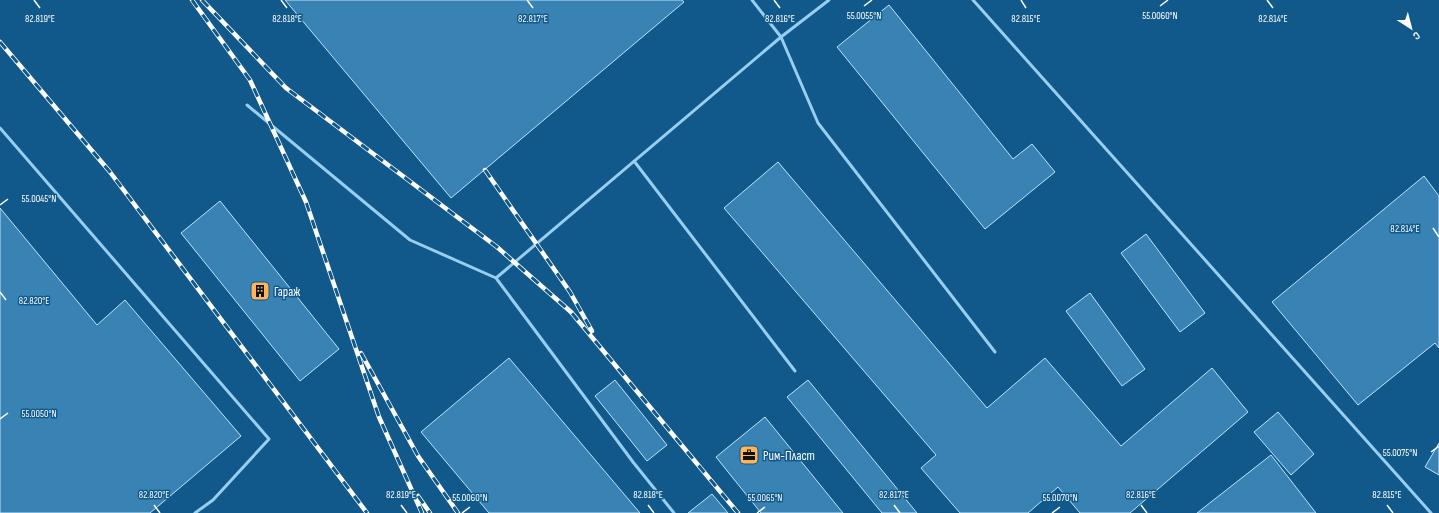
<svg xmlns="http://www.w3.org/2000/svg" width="1439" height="513" font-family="'Sofia Sans Condensed',sans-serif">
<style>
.building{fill:#3983b4;stroke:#bee4fc}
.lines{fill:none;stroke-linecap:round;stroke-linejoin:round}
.lane{stroke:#97cef1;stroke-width:3}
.rail-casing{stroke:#fff;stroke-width:4.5}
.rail{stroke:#11598a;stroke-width:3;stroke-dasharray:9;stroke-linecap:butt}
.ticks{fill:none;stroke:#fff;stroke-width:1.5}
.labels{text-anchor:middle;stroke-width:3;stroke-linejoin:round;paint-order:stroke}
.poi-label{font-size:13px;fill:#fff;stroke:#11598a;text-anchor:start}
.ticks-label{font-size:10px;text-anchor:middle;fill:#fff;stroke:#11598a;stroke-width:3;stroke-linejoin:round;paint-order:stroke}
</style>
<rect width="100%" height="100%" fill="#11598a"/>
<path class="building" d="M285 0H682L684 2 451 198Z
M889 5 1013 159 1032 144 1055 172 985 229 837 47Z
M778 162 987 408 1045 358 1121 446 1212 368 1248 412 1130 513H1080L1058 487 1028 513H960L921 468 936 455 724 208Z
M1424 176 1439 196V348L1435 343 1358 405 1272 302Z
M220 201 339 349 300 381 181 233Z
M0 208 97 325 125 300 241 436 150 513H0Z
M1146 234 1205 313 1180 332 1121 253Z
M1090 293 1145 369 1122 386 1066 311Z
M509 358 640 513H489L421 432Z
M615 380 667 445 647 461 595 396Z
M808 380 917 513H882L787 397Z
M1278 412 1314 454 1291 475 1254 432Z
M765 417 843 513H761L716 457Z
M1439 443V475L1425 467Z
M1271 455 1316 513H1197Z
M712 494 728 513H688Z"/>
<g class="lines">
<path class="lane" d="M752 0 781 37 818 123 995 352
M973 0 1431 513
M247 105 410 240 496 278 781 37 829 0
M0 128 269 439 213 500 195 513
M634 161 795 371
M496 278 633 462 674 513"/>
<g class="rail-casing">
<path id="rail" d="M192 0 250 80 306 202 379 417 422 513
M202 0 286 88 497 247 571 312 738 513
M0 42 110 172 367 513
M485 170 570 292 592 331
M361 353 418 456 458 513
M418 496 430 513"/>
</g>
<use href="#rail" class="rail"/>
</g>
<path class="ticks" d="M34 0 40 8M281 0 287 8M527 0 533 8M774 0 780 8M1021 0 1026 8M1267 0 1273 8M864 6 872 0M1160 6 1168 0M0 205 8 199M1433 228 1439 237M0 292 6 300M0 419 8 413M1431 452 1439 446M154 505 160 513M401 505 407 513M648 505 654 513M894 505 900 513M1141 505 1147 513M1387 505 1393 513M462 513 470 507M757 513 765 507M1052 513 1060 507"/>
<defs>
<g id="building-square" transform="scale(1)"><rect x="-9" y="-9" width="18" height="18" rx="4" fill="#ffb457" stroke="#11598a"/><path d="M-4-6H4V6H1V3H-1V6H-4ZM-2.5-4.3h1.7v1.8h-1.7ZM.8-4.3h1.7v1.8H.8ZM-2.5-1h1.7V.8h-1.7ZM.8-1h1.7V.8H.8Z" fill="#111"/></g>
<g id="office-square" transform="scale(1)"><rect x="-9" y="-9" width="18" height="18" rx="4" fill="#ffb457" stroke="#11598a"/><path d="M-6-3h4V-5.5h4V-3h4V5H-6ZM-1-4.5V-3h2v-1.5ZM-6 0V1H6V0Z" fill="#111"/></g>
</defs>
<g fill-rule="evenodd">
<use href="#building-square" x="260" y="291"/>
<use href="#office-square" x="749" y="455"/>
</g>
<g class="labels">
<g class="poi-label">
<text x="274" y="296">Гараж</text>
<text x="763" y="460">Рим-Пласт</text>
</g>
</g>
<g class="ticks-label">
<text x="864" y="19">55.0055°N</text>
<text x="1160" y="19">55.0060°N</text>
<text x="40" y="22">82.819°E</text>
<text x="287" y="22">82.818°E</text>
<text x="533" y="22">82.817°E</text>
<text x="780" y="22">82.816°E</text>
<text x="1026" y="22">82.815°E</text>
<text x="1273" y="22">82.814°E</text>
<text x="39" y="202">55.0045°N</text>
<text x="1405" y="232">82.814°E</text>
<text x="34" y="304">82.820°E</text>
<text x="39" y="417">55.0050°N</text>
<text x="1400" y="456">55.0075°N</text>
<text x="154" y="498">82.820°E</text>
<text x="401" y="498">82.819°E</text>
<text x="648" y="498">82.818°E</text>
<text x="894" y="498">82.817°E</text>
<text x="1141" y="498">82.816°E</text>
<text x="1387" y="498">82.815°E</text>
<text x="470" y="501">55.0060°N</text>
<text x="765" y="501">55.0065°N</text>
<text x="1060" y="501">55.0070°N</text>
</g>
<g transform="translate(1411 28) rotate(144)" stroke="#11598a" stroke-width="3" paint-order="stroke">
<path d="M0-3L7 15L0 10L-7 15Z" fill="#ffffff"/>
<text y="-6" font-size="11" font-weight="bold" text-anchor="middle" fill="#ffffff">С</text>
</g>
</svg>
